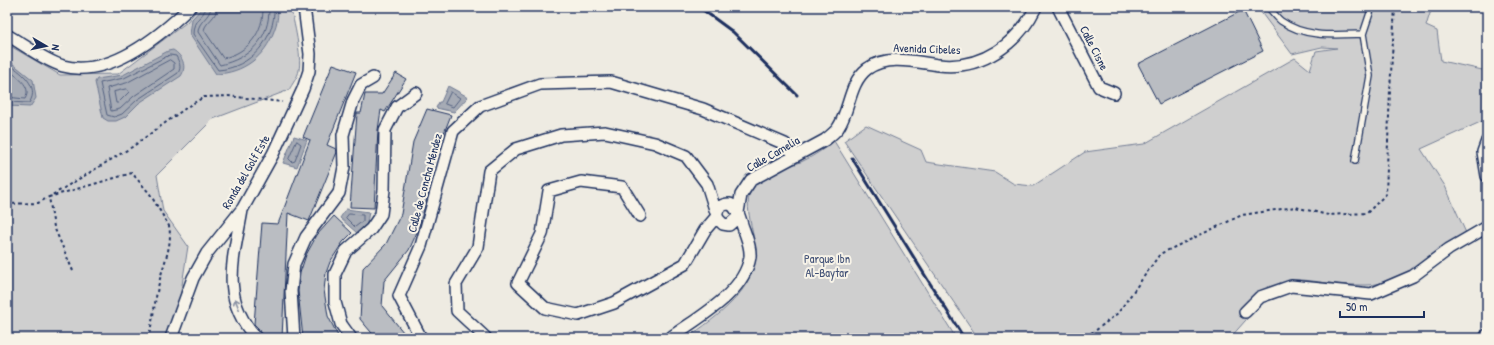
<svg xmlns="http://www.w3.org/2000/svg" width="1494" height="345" font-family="'Patrick Hand',sans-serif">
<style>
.green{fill:#cfcfcf;stroke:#757f96}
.water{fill:#a6abb5;stroke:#6e7992}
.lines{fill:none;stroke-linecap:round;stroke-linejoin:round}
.shore{stroke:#536181;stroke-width:1}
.building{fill:#babdc2;stroke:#1b2f5e}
.lane-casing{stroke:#1b2f5e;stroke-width:8}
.street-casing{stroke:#1b2f5e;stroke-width:14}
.path{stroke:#1b2f5e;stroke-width:2;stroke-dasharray:3 3;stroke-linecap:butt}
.lane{stroke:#f7f3e8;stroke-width:5.5}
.street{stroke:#f7f3e8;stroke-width:11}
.rail{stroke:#1b2f5e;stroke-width:3}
.oneway{stroke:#8991a3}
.labels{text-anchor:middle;stroke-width:4;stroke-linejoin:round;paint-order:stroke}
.street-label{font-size:12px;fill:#1b2f5e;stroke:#f7f3e8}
.park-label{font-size:12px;fill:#3f4f75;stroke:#f7f3e8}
</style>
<rect width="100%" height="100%" fill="#eeebe2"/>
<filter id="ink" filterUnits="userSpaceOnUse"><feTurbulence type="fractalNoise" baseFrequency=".025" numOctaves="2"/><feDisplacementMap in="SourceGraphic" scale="8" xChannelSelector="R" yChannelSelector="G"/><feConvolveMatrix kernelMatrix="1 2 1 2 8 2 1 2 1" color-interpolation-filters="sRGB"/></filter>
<g filter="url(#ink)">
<path class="green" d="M199 7H290C294 20 302 57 299 70 298 77 292 84 289 90L213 119 157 175 163 211 188 246 176 324 168 338H7V44L60 75 118 74 187 22Z
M1257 7H1432L1426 26 1437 31 1441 61 1487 71V119L1421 149 1445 186 1466 233C1439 252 1401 285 1366 285 1354 285 1342 285 1329 283 1315 282 1301 278 1287 281L1289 289 1261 303 1230 338H978L844 141 866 125 921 150 926 162 995 172 1014 184 1033 186 1085 152 1144 144 1295 58 1310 70 1316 51 1337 48 1322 47 1292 54Z
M834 141 956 338H687C716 317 759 289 755 248 754 229 741 202 754 185 766 171 787 168 803 161 814 156 824 149 834 141Z"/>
<path class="water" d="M203 7H277C279 16 277 23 274 31 265 57 243 73 216 74L190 35 192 19Z
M173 50C183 56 187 67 181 76L139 103 125 117 116 121H108L103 118 95 82 97 79 123 75 168 51Z
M7 59 33 80 36 98 30 107 7 106Z
M448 86 468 97 454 112 436 108 439 102H441Z
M294 136 307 140 297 167 283 163Z
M346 209 369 212 367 223 357 233 340 218Z"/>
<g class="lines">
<path class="shore" d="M206 7C204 18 193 17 193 34L218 70C250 68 276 39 274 7
M211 7C210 18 198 21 198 32L220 65C250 58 270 39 269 7
M217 7C217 18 206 21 204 30L223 58C248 53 264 32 263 7
M170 55 176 56C179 62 182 67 178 73L137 100 122 114 114 117 107 115 100 83 124 78Z
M170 60 174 63V69L134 96 120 109 111 111 107 88 126 83Z
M7 63C20 71 41 86 29 103L7 102
M7 69C16 76 33 86 25 99L7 97
M127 89 129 92 118 103H116L114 92Z
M451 92 460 98 453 107 445 104Z
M297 141 301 144 295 161 292 162 289 159Z
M349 214 363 215V221L355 227 346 218Z"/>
</g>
<path class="building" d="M1243 10 1263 51 1159 104 1138 64Z
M333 64 356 72 327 145 336 149 337 152 309 221 288 213 282 338H263L260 330 254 324 262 223 278 224 310 140 303 137Z
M396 73 406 79 385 112 381 110 378 130 374 208 350 207 357 113H361L365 94H382Z
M427 109 451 115 433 161 428 196 418 230 409 250 384 281 382 306 408 338H376L360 319 363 268 386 244 401 214 413 142Z
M334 216 352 233 343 242 330 262 326 273 324 290 328 316 339 338H303L298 291 300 273 306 255 317 235Z"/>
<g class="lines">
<g class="lane-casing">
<path id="lane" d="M1268 7C1272 11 1276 17 1281 21 1305 38 1335 35 1363 34L1372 7
M1355 161 1370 76 1363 34"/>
</g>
<g class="street-casing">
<path id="street" d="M1058 7 1099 87 1114 93
M7 35C25 45 43 60 63 66 109 78 159 37 190 7
M1487 141 1483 152 1487 176
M242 210C234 258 219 297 256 338
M640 216 622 187 581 182 549 191 542 234 518 283 545 308 578 315 614 303 685 264 705 230 717 216
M1245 312 1260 297 1291 286 1371 294 1413 276 1449 249 1487 227
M171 338 193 278 207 253 243 208 273 154 303 89 309 71 310 54 304 7
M294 338 291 291 294 264 306 237 339 193 344 167 343 135 353 101 361 85 373 78
M351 338 341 324 335 302V274L346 251 371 229 381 214 384 190 385 130 397 107 416 93
M421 338 399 296 421 246 453 131 480 106 540 84 611 82 703 109 785 144 795 155
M486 338 457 311 456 284 478 247 489 171 516 149 561 135 605 132 655 143 686 156 707 184 718 219 723 224 729 225 737 218 741 195 751 180 825 140C830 136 834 133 838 128 850 110 849 83 867 69 887 54 916 62 939 65 981 70 1018 44 1036 7
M670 338C697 318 744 294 750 257 751 247 747 239 744 230 740 221 739 208 730 204 721 204 716 208 717 216
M1485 338 1487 335"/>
</g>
<path class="path" d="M7 204 38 203 49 197 132 147 190 105 204 97 228 96 282 102
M73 271 54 227 49 197 132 173 150 194 169 226C173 246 163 264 159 283 154 303 154 318 148 338
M1080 338 1095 331 1118 313 1160 254 1242 215 1295 207 1328 215 1367 213 1386 194 1390 90 1395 7"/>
<use href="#lane" class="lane"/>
<use href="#street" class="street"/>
<path class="rail" d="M699 7 733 32 797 95
M852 158 964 338"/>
</g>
<defs><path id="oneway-shaft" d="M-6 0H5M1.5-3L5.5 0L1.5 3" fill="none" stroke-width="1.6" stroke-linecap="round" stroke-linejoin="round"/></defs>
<use class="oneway" href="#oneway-shaft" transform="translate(237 304) rotate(-112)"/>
</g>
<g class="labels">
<g class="street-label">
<text transform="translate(1094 48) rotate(63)" y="4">Calle Cisne</text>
<text transform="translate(927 49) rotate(2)" y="4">Avenida Cibeles</text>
<text transform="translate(773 154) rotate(-30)" y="4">Calle Camelia</text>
<text transform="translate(246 172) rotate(-60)" y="4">Ronda del Golf Este</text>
<text transform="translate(425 183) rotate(-75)" y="4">Calle de Concha Méndez</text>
</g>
<g class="park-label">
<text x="827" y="263">Parque Ibn<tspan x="827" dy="14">Al-Baytar</tspan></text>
</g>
</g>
<rect width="1494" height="345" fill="none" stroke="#f7f3e8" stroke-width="24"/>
<rect x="12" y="12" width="1470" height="321" fill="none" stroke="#1b2f5e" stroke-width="1.5" filter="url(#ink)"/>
<g transform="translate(46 46) rotate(99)" stroke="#f7f3e8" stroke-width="3" paint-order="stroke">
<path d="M0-3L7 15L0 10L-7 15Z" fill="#1b2f5e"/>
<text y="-6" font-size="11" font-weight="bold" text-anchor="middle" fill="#1b2f5e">N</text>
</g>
<path d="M1340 311v6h84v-6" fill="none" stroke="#1b2f5e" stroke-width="2"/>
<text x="1346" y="311" font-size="12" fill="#1b2f5e" stroke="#f7f3e8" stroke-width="3" paint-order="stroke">50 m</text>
</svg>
